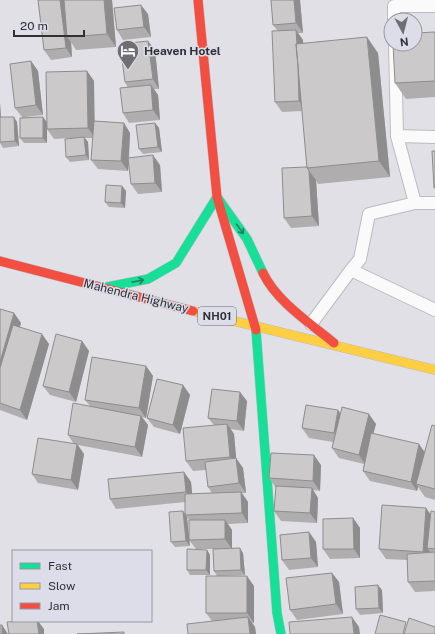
<svg xmlns="http://www.w3.org/2000/svg" width="435" height="634" font-family="'Public Sans',sans-serif">
<style>
.lines{fill:none;stroke-linecap:round;stroke-linejoin:round}
.lane-casing{stroke:#bbbbc0;stroke-width:14}
.fast-casing{stroke:#bbbbc0;stroke-width:10}
.slow-casing{stroke:#bbbbc0;stroke-width:10}
.jam-casing{stroke:#bbbbc0;stroke-width:10}
.lane{stroke:#fafafb;stroke-width:12}
.fast{stroke:#16e098;stroke-width:9}
.slow{stroke:#ffcf43;stroke-width:9}
.jam{stroke:#f24e42;stroke-width:9}
.wall{fill:#afadae;fill-rule:evenodd}
.shaded-wall{fill:#8e8d8d}
.building{fill:#cbc9ca;stroke:#8e8d8d}
.oneway{stroke:#247f62}
.labels{text-anchor:middle;stroke-width:3;stroke-linejoin:round;paint-order:stroke}
.shield{fill:#dddde9;stroke:#64646b;stroke-width:1}
.shield-label{font-size:11px;font-weight:bold;fill:#303035}
.poi-label{font-size:12px;font-weight:bold;fill:#303035;stroke:#dddde9;text-anchor:start}
.street-label{font-size:12px;fill:#303035;stroke:#dddde9}
</style>
<rect width="100%" height="100%" fill="#e0e0e6"/>
<g class="lines">
<g class="lane-casing">
<path id="lane" d="M394 20V6H435
M395 44 397 136 435 137
M397 136 415 203
M351 270 360 259 369 214 415 203H435
M311 324 351 270 435 310"/>
</g>
<g class="fast-casing">
<path id="fast" d="M107 287 148 279 176 263 217 197 247 239 263 273
M256 330 277 613 281 634"/>
</g>
<g class="slow-casing">
<path id="slow" d="M193 311 435 370"/>
</g>
<g class="jam-casing">
<path id="jam" d="M198 0 217 197 256 330
M0 261 193 311
M263 273C277 302 310 323 334 343"/>
</g>
<use href="#lane" class="lane"/>
<use href="#fast" class="fast"/>
<use href="#slow" class="slow"/>
<use href="#jam" class="jam"/>
</g>
<path class="wall" d="M38 0H112L116 47 76 50 71 42 72 57 51 60 44 50Z
M271 0H300L303 33H298L303 40V43L378 53 390 177 318 184 316 180 319 226 291 228 284 218 307 167 302 111 282 112 275 102 278 31 273 25Z
M148 14 151 37 123 40 117 30Z
M435 32V97L406 99 395 83Z
M148 41 155 50 159 89H154L158 95 160 120 129 123 123 113 128 88 125 82Z
M31 61 38 71 43 115 25 117 47 122V143H24L20 138 22 117 15 108Z
M87 71 94 81V121L124 123 130 133 129 158 160 165 162 192 138 194 131 184 129 159 128 171 98 169 91 160 93 138H85L88 142 89 160 70 162 66 157 70 138 54 139 47 129Z
M0 103 1 117 17 122 19 146 3 148 0 143Z
M155 123 159 128 162 152 143 154 139 149Z
M122 186 126 191 125 208 109 207 105 202Z
M0 309 14 313 21 323 20 327 49 344 27 420 0 410Z
M82 341 89 351 76 402 50 395 43 386Z
M146 366 153 376 146 418 142 417 148 425 142 457 78 445 84 454 78 490 38 483 32 474 74 444 68 435 90 406 85 400Z
M183 385 190 395 180 434 154 427 147 418Z
M247 401 244 431 231 429 234 434 236 458 243 468 246 493H242L248 502V523L228 524 232 530V548L243 553 245 575 222 576 254 586V623H252L255 627 256 634H188L212 621 206 613 217 576 214 571 224 549H196L189 540 190 546 175 547 171 542 183 511 185 514V502L116 509 110 499 184 472 191 482 192 494 212 493 208 487 206 470 193 471 186 461 214 425 208 418ZM187 517 189 520V536L188 530Z
M340 414 376 424 373 434 424 452 435 426V500L425 497 418 487 417 491 370 481 363 471 364 464 339 458 332 448 333 442 309 438 302 428Z
M321 465 320 491 313 490 318 498 317 523 281 521 274 511 276 488 269 478Z
M426 508 431 515 435 512V591L415 592 408 582 407 560 386 559 379 549Z
M353 518 360 528V558L330 559 323 549Z
M309 532 316 542 318 567 289 570 282 560Z
M207 550 210 555V575H190L187 570Z
M332 573 339 582 343 614 297 620 290 610Z
M382 590 383 613 360 615 356 609Z"/>
<path class="shaded-wall" d="M60 0H65L67 37 71 42 72 57 66 48Z
M104 0H112L116 47 107 34Z
M294 0H300L303 33 296 23Z
M141 5 148 14 151 37 144 27Z
M296 30 303 40 306 111 299 101Z
M367 37 378 53 390 177 379 161Z
M148 41 155 50 159 89 153 79Z
M31 61 38 71 43 115 36 105Z
M87 71 94 81 95 138 88 128Z
M151 85 158 95 160 120 153 110Z
M0 103 1 119 0 117Z
M14 117 17 122 19 146 15 141Z
M43 117 47 122V143L43 138Z
M124 123 130 133 128 171 121 161Z
M155 123 159 128 162 152 158 147Z
M84 137 88 142 89 160 86 155Z
M153 155 160 165 162 192 155 183Z
M309 171 316 180 319 226 312 216Z
M122 186 126 191 125 208 121 203Z
M14 313 21 323 2 387 0 384V362Z
M42 334 49 344 27 420 20 410Z
M82 341 89 351 76 402 69 392Z
M146 366 153 376 146 418 139 408Z
M183 385 190 395 180 434 173 425Z
M240 392 247 401 244 431 237 421Z
M338 410 345 420 341 443 334 433Z
M369 414 376 424 365 464 359 455Z
M141 416 148 425 142 457 135 447Z
M227 424 234 434 237 467 230 457Z
M77 444 84 454 78 490 71 480Z
M419 444 426 454 416 484 418 487 417 491 411 482Z
M314 455 321 465 320 491 313 481Z
M236 458 243 468 246 493 239 483Z
M184 472 191 482 193 502 186 492Z
M312 488 318 498 317 523 310 513Z
M241 492 248 502V523L242 513Z
M426 508 433 518 427 548 431 553 430 562 423 552Z
M183 511 186 515H185L187 517 190 546 186 541Z
M353 518 360 528V558L354 549Z
M225 520 232 530V549L225 539Z
M309 532 316 542 318 567 311 558Z
M240 548 243 553 245 575 241 570Z
M207 550 210 555V575L206 570Z
M332 573 339 582 343 614 336 604Z
M247 576 254 586V623L247 613Z
M378 585 382 590 383 613 379 608Z
M248 617 255 627 256 634H250Z
M352 617 359 627 360 634H354Z
M37 621H38L44 629V634H39Z
M2 625 8 634H2Z"/>
<path class="building" d="M38 0H60L66 48 44 50Z
M64 0H104L107 34 67 37Z
M271 0H294L296 23 273 25Z
M141 5 144 27 117 30 114 8Z
M296 30 297 44H296L298 66 299 101 275 102 272 31Z
M435 32V81L395 83 393 44H415V33Z
M367 37 379 161 307 168 296 44Z
M148 41 153 79 125 82 120 44Z
M31 61 36 105 15 108 10 64Z
M87 71 88 128 47 129 46 72Z
M151 85 153 110 123 113 120 88Z
M0 117H14L15 141 0 142Z
M43 117V138H20V118Z
M94 121 124 123 121 161 91 160Z
M155 123 158 147 139 149 136 125Z
M84 137 86 155 66 157 65 139Z
M432 151H435V188H434Z
M153 155 155 183 131 184 128 158Z
M307 167 309 171 312 216 284 218 282 168Z
M106 185 122 186 121 203 105 202Z
M0 309 14 313 0 362Z
M13 325 42 334 20 410 0 403V368Z
M56 334 82 341 69 392 43 386Z
M92 357 146 366 139 408 85 400Z
M157 379 183 385 173 425 147 418Z
M212 389 240 392 237 421 208 418Z
M73 403 141 416 135 447 68 435Z
M306 405 338 410 334 433 302 428Z
M342 407 369 414 359 455 332 448Z
M227 424 230 457 186 461 183 428Z
M432 425 435 426V489L416 484Z
M371 433 419 444 411 482 363 471Z
M38 438 77 444 71 480 32 474Z
M271 453 314 455 313 481 269 478Z
M236 458 239 483 208 487 205 462Z
M184 472 186 492 110 499 108 479Z
M276 486 312 488 310 513 274 511Z
M241 492 242 513 185 515V494Z
M382 505 426 508 423 552 379 549Z
M183 511 186 541 171 542 169 512Z
M431 511 435 512V549L427 548Z
M353 518 354 549H323V519Z
M189 520H225V539L189 540Z
M309 532 311 558 282 560 280 535Z
M240 548 241 570 214 571 213 549Z
M187 549 207 550 206 570H187Z
M435 552V581L408 582 407 554Z
M332 573 336 604 290 610 286 578Z
M206 576H247V613H206Z
M378 585 379 608 356 609 355 587Z
M380 615 406 622 403 634H375Z
M248 617 250 634H188L187 624Z
M352 617 354 634H290L289 622Z
M409 618 435 627V634H404Z
M21 621H37L39 634H9L7 622Z
M0 625H2V634H0Z
M124 632V634H77Z"/>
<defs><path id="oneway-shaft" d="M-6 0H5M1.5-3L5.5 0L1.5 3" fill="none" stroke-width="1.6" stroke-linecap="round" stroke-linejoin="round"/></defs>
<g class="oneway">
<use href="#oneway-shaft" transform="translate(240 229) rotate(54)"/>
<use href="#oneway-shaft" transform="translate(138 281) rotate(-11)"/>
</g>
<defs>
<g id="hotel-pin" transform="scale(1.15)"><path d="M0 17L-7.5 6A9.5 9.5 0 1 1 7.5 6Z" fill="#6e6e73" stroke="#dddde9"/><path d="M-6-4.5h1.5V1H6V5H4.5V3h-9V5H-6ZM-4 0a1.8 1.8 0 1 1 3.6 0ZM.5 0V-2.5h3Q6-2.5 6 0Z" fill="#fff"/></g>
</defs>
<g fill-rule="evenodd">
<use href="#hotel-pin" x="128" y="51"/>
</g>
<g class="labels">
<rect class="shield" x="198" y="307" width="38" height="18" rx="3"/>
<g class="shield-label">
<text x="217" y="320">NH01</text>
</g>
<g class="poi-label">
<text x="144" y="55">Heaven Hotel</text>
</g>
<g class="street-label">
<text transform="translate(136 296) rotate(14)" y="4">Mahendra Highway</text>
</g>
</g>
<rect x="12" y="550" width="140" height="72" fill="#dddde9" stroke="#9898a1"/>
<rect x="20" y="563" width="20" height="6" fill="#16e098" stroke="#9898a1"/>
<text x="48" y="570" font-size="12" fill="#303035">Fast</text>
<rect x="20" y="583" width="20" height="6" fill="#ffcf43" stroke="#9898a1"/>
<text x="48" y="590" font-size="12" fill="#303035">Slow</text>
<rect x="20" y="603" width="20" height="6" fill="#f24e42" stroke="#9898a1"/>
<text x="48" y="610" font-size="12" fill="#303035">Jam</text>
<g transform="translate(403 32) rotate(173)"><circle r="19" fill="#dddde9" stroke="#9898a1"/>
<path d="M0-3L7 15L0 10L-7 15Z" fill="#6e6e73"/>
<text y="-6" font-size="11" font-weight="bold" text-anchor="middle" fill="#303035">N</text>
</g>
<path d="M14 30v6h70v-6" fill="none" stroke="#303035" stroke-width="2"/>
<text x="20" y="30" font-size="12" fill="#303035" stroke="#dddde9" stroke-width="3" paint-order="stroke">20 m</text>
</svg>
